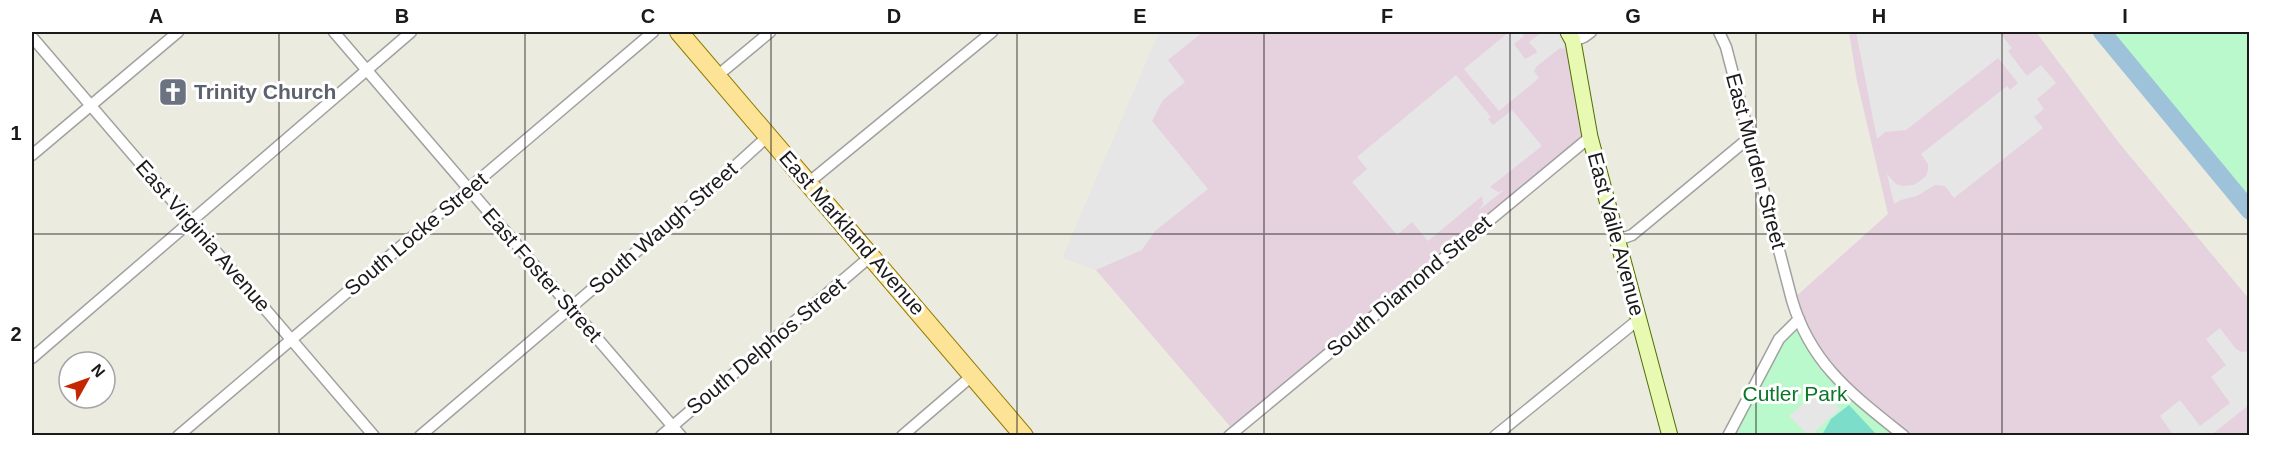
<svg xmlns="http://www.w3.org/2000/svg" width="2281" height="467" font-family="Arial,sans-serif">
<style>
.industrial{fill:#e6d1de}
.park{fill:#baf9cb}
.pitch{fill:#7cddca}
.parking{fill:#e6e6e6}
.lines{fill:none;stroke-linecap:round;stroke-linejoin:round}
.river{stroke:#9fc2db;stroke-width:18}
.street-casing{stroke:#a1a1a1;stroke-width:13}
.secondary-casing{stroke:#4f6f04;stroke-width:17}
.primary-casing{stroke:#917c00;stroke-width:20}
.street{stroke:#fff;stroke-width:10}
.secondary{stroke:#e8f9b1;stroke-width:15}
.primary{stroke:#fce395;stroke-width:18}
.grid{fill:none;stroke:#1a1a1a;stroke-width:1.5;stroke-opacity:0.55}
.labels{text-anchor:middle;stroke-width:6;stroke-linejoin:round;paint-order:stroke}
.worship-label{font-size:21px;font-weight:bold;fill:#5b616d;stroke:#fff;text-anchor:start}
.street-label{font-size:21px;fill:#1a1a1a;stroke:#fff}
.park-label{font-size:21px;fill:#0a7728;stroke:#fff}
.neatline{fill:none;stroke:#1a1a1a;stroke-width:2}
.grid-label{font-size:20px;text-anchor:middle;font-weight:bold;fill:#1a1a1a}
</style>
<rect width="100%" height="100%" fill="#ecebdf"/>
<path class="industrial" d="M1160 32H1568L1590 137 1234 431 1096 270 1063 257Z
M1849 32H2036L2119 143 2249 299V435H1904L1830 371 1792 300 1888 214 1857 81Z"/>
<path class="park" d="M2102 32H2249V211Z
M1799 319 1815 350 1904 436H1728L1749 394Z"/>
<path class="pitch" d="M1849 405 1877 435H1822L1831 419Z"/>
<path class="parking" d="M1159 32H1203L1168 60 1185 82 1163 100 1152 121 1208 189 1155 231 1142 250 1096 270 1063 257Z
M1509 32H1520L1524 36 1514 44 1525 59 1536 53 1537 51 1529 42 1542 32H1562L1565 49 1560 48 1537 66 1534 71 1539 78 1499 111 1464 69Z
M1856 32H1999L2012 48 2008 51 2027 76 2041 65 2056 83 2037 99 2044 109 2034 117 2043 128 1954 198 1945 186 1935 185 1917 196 1901 200 1894 204 1887 174 1896 184 1902 186 1914 185 1920 181 1926 176 1928 170V164L1921 154 2007 86 2010 90 2018 83 1998 58 1906 130 1885 132 1877 139Z
M1456 75 1491 117 1488 119 1493 125 1512 110 1542 146 1490 187 1498 192 1504 190 1479 210 1483 204 1482 196 1428 241 1412 222 1397 235 1352 182 1367 169 1357 157Z
M2220 328 2235 348 2241 352 2249 351V405L2211 435H2169L2172 433 2160 416 2180 400 2200 426 2230 403 2211 377 2226 365 2206 339Z
M1820 388 1840 409 1811 435H1808L1789 416Z"/>
<g class="lines">
<path class="river" d="M2102 32 2250 211"/>
<g class="street-casing">
<path id="street" d="M334 32 681 436
M1719 32 1726 47 1792 300C1811 365 1853 395 1904 436
M32 37 374 436
M1573 41 1584 37 1591 32
M717 76 770 32
M32 155 178 32
M808 183 992 32
M1618 240 1632 235 1649 221 1750 137
M32 358 411 32
M178 436 653 32
M420 436 711 188 768 136
M661 436 871 256
M902 436 973 375
M1229 436 1590 137
M1495 436 1639 319
M1728 436 1779 339 1799 319"/>
</g>
<g class="secondary-casing">
<path id="secondary" d="M1568 32 1573 41 1590 137 1670 436"/>
</g>
<g class="primary-casing">
<path id="primary" d="M679 32 1024 436"/>
</g>
<use href="#street" class="street"/>
<use href="#secondary" class="secondary"/>
<use href="#primary" class="primary"/>
</g>
<path class="grid" d="M279 32V436M525 32V436M771 32V436M1017 32V436M1264 32V436M1510 32V436M1756 32V436M2002 32V436M32 234H2250"/>
<defs>
<g id="church-square" transform="scale(1.5)"><rect x="-9" y="-9" width="18" height="18" rx="4" fill="#6b7280" stroke="#fff"/><path d="M-1.2-6h2.4v3.5h3.3v2.4h-3.3V6h-2.4V-.1h-3.3v-2.4h3.3Z" fill="#fff"/></g>
</defs>
<g fill-rule="evenodd">
<use href="#church-square" x="173" y="92"/>
</g>
<g class="labels">
<g class="worship-label">
<text x="194" y="99">Trinity Church</text>
</g>
<g class="street-label">
<text transform="translate(1756 161) rotate(75)" y="7">East Murden Street</text>
<text transform="translate(663 228) rotate(-41)" y="7">South Waugh Street</text>
<text transform="translate(852 233) rotate(49)" y="7">East Markland Avenue</text>
<text transform="translate(416 234) rotate(-40)" y="7">South Locke Street</text>
<text transform="translate(1616 234) rotate(75)" y="7">East Vaile Avenue</text>
<text transform="translate(203 236) rotate(49)" y="7">East Virginia Avenue</text>
<text transform="translate(542 275) rotate(49)" y="7">East Foster Street</text>
<text transform="translate(1409 286) rotate(-40)" y="7">South Diamond Street</text>
<text transform="translate(766 346) rotate(-40)" y="7">South Delphos Street</text>
</g>
<g class="park-label">
<text x="1795" y="401">Cutler Park</text>
</g>
</g>
<rect width="2281" height="467" fill="none" stroke="#ffffff" stroke-width="66"/>
<g transform="translate(87 380) rotate(50)"><circle r="28" fill="#ffffff" stroke="#a3a3a3" stroke-width="1.5"/>
<path d="M0-4.5L10 22L0 15L-10 22Z" fill="#c52500"/>
<text y="-9" font-size="16" font-weight="bold" text-anchor="middle" fill="#1a1a1a">N</text>
</g>
<rect x="33" y="33" width="2215" height="401" class="neatline"/>
<g class="grid-label">
<text x="156" y="23">A</text>
<text x="402" y="23">B</text>
<text x="648" y="23">C</text>
<text x="894" y="23">D</text>
<text x="1140" y="23">E</text>
<text x="1387" y="23">F</text>
<text x="1633" y="23">G</text>
<text x="1879" y="23">H</text>
<text x="2125" y="23">I</text>
<text x="16" y="140">1</text>
<text x="16" y="341">2</text>
</g>
</svg>
